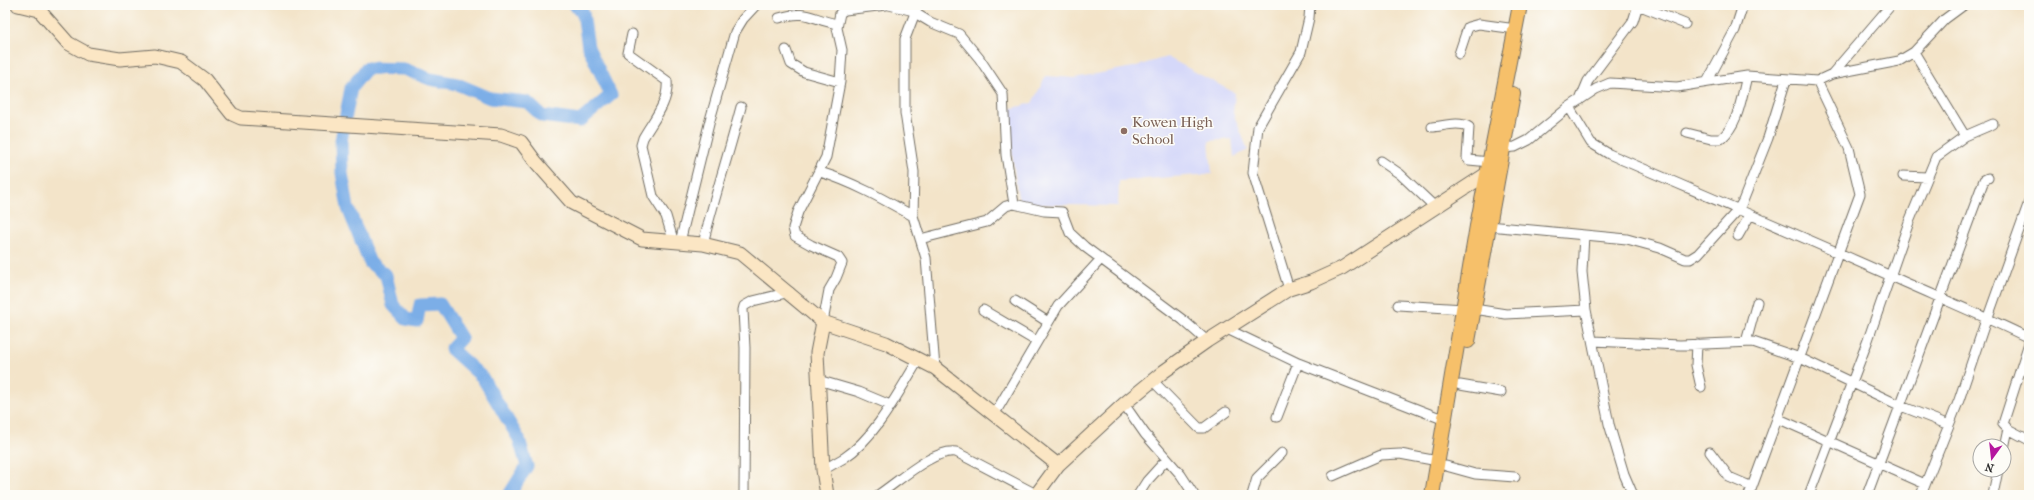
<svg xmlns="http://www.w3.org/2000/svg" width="2034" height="500" font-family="'IM FELL French Canon',serif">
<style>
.built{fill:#d5d8f9}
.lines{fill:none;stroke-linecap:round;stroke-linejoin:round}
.river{stroke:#7baee7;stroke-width:13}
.street-casing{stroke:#716c62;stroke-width:11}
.secondary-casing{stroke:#716c62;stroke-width:15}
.primary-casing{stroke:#716c62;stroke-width:16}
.street{stroke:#fff;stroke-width:9}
.secondary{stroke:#fbe6c4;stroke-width:13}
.primary{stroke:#f6c06b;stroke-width:14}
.education-dot{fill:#8d6e63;stroke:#fdfcf7;stroke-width:1.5}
.labels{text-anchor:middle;stroke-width:3;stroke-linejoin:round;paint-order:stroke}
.education-label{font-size:15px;fill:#785e54;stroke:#fdfcf7;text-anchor:start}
</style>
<rect width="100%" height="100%" fill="#fdfcf7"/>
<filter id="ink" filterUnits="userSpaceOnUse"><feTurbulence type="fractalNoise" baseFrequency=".025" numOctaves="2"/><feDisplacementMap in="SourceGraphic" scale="8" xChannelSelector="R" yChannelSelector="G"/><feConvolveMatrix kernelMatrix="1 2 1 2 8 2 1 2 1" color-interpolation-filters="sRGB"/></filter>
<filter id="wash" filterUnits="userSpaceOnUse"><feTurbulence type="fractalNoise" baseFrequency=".012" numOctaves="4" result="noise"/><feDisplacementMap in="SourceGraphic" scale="16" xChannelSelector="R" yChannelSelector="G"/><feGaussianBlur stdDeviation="0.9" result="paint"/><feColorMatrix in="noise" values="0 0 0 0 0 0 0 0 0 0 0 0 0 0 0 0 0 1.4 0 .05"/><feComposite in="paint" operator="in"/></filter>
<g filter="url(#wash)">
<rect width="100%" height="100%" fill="#f3e4c9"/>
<path class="built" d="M1167 57 1235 93 1233 113 1248 150 1234 157 1232 139 1209 141 1212 174 1119 181 1118 206 1026 204 1018 197 1006 110 1032 103 1046 76 1074 78 1133 67Z"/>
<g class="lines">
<path class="river" d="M509 495 527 466 519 439 482 377 451 349 461 338 440 304 420 305 417 321 406 319 393 305 386 275 370 263 348 208 342 173 341 141 351 88 367 68 404 69 430 79 457 84 490 98 527 102 542 116 580 121 611 95 588 47 583 13 574 5"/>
</g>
</g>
<g filter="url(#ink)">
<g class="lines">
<g class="street-casing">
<path id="street" d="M889 5 910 10 930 22 959 34 979 58 1003 94 1006 155 1014 204 1006 206 987 222 920 239
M918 5 905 39V113L914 172 913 216 926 258 935 368
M1638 5 1685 24
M779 18C808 9 810 19 837 24
M632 34 628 53 667 81C669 103 653 120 643 138L641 145 653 196 666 216 674 243
M786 50 791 64 804 72 840 82
M1914 52 1965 136
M1459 54 1468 27 1479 24 1516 29
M1832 74 1891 5
M1707 82 1735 30 1743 5
M1580 100 1588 81 1633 21 1638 5
M1569 107 1591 143 1609 154C1704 195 1799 235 1893 277 1938 297 1984 316 2029 338
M1432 127C1444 126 1459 121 1469 127L1467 158 1469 160 1490 162
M1687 133 1711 139H1721C1739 123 1741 99 1747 76
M1503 148 1515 147 1529 140 1569 107 1596 89 1610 83 1677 87 1747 76 1817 81 1832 74 1899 61 1914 52 1945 19 1964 5
M1381 161 1400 174 1435 207
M820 172C853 182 883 199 913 216
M1903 176 1927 177
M1014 204 1044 211 1062 212 1070 233 1085 247 1183 320 1207 341
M1489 226 1627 239 1660 248 1685 259H1690L1698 254 1738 210 1743 201 1768 138 1786 80
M1584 235 1582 272 1586 310 1609 424 1624 474 1633 495
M1738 236 1750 215
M680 242 710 120 735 32 743 19 756 5
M703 244C714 198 729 153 741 107
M1289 289 1253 173 1258 127 1301 52 1309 18 1310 5
M1015 301 1048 322
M1398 305 1464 309
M1474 309 1506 314 1586 310
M983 310 1036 341
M1988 317 2029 202
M823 322 829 290 836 278 842 263 838 257 811 245 795 236 793 228 798 212 826 157 840 82 842 50 837 28 840 13 845 10 886 5
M1227 329 1298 363 1445 420
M1593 341 1680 345 1753 342 1800 358 1901 406 1949 425
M1746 342 1757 302
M1697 344 1696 365 1701 387
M818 380 859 392 890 405
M1152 380 1199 428H1204L1226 412
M1460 385 1501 392
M1124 404 1145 434 1181 475 1194 495
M994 415 1058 306 1101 259
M1277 417 1298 363
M1777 418 1925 484
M2008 429 2029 440
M2004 448 2008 429 2003 424 2029 343
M1710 452 1729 477 1752 487
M1446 466 1475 474 1515 477
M823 470C830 466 837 462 844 458 876 437 899 391 919 359
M1333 476 1381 455 1400 454 1438 461
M744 495 745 348 743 310 744 306 753 301 790 292
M878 495C898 482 933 449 956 452L1036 494
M1138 495 1147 481 1167 459
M1252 495 1257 478 1282 453
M1749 495 1860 194 1849 148 1817 81
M1809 495 1868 340 1909 222 1936 157 1965 136 1993 124
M1867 495 1984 180 1988 178
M1921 495 1959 400 1987 317
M1993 495 1998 470"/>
</g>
<g class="secondary-casing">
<path id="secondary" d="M18 5 39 10 68 43 88 54 120 59 155 56 181 62 205 80 232 114 241 118 501 135 521 142 535 161 572 203 642 239 703 244 740 253 823 322 886 343 935 368 1058 465
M823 322 817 353 823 470 827 495
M1036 495 1058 465 1124 404 1163 372 1207 341 1289 289 1311 282 1342 268 1488 173"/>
</g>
<g class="primary-casing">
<path id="primary" d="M1468 341 1513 94
M1432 495 1477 226 1520 5"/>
</g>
<use href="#street" class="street"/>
<use href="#secondary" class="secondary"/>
<use href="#primary" class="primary"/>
</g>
</g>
<circle class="education-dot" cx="1124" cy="131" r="4"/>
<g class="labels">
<g class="education-label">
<text x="1132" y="127">Kowen High<tspan x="1132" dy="17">School</tspan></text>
</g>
</g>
<rect width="2034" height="500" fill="none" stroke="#fdfcf7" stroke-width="20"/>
<g transform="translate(1992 458) rotate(195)"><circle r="19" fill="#fdfcf7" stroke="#a9a8a5"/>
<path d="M0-3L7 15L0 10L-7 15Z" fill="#b5179e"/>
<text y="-6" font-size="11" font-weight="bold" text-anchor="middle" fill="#2b2b2b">N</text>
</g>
</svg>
